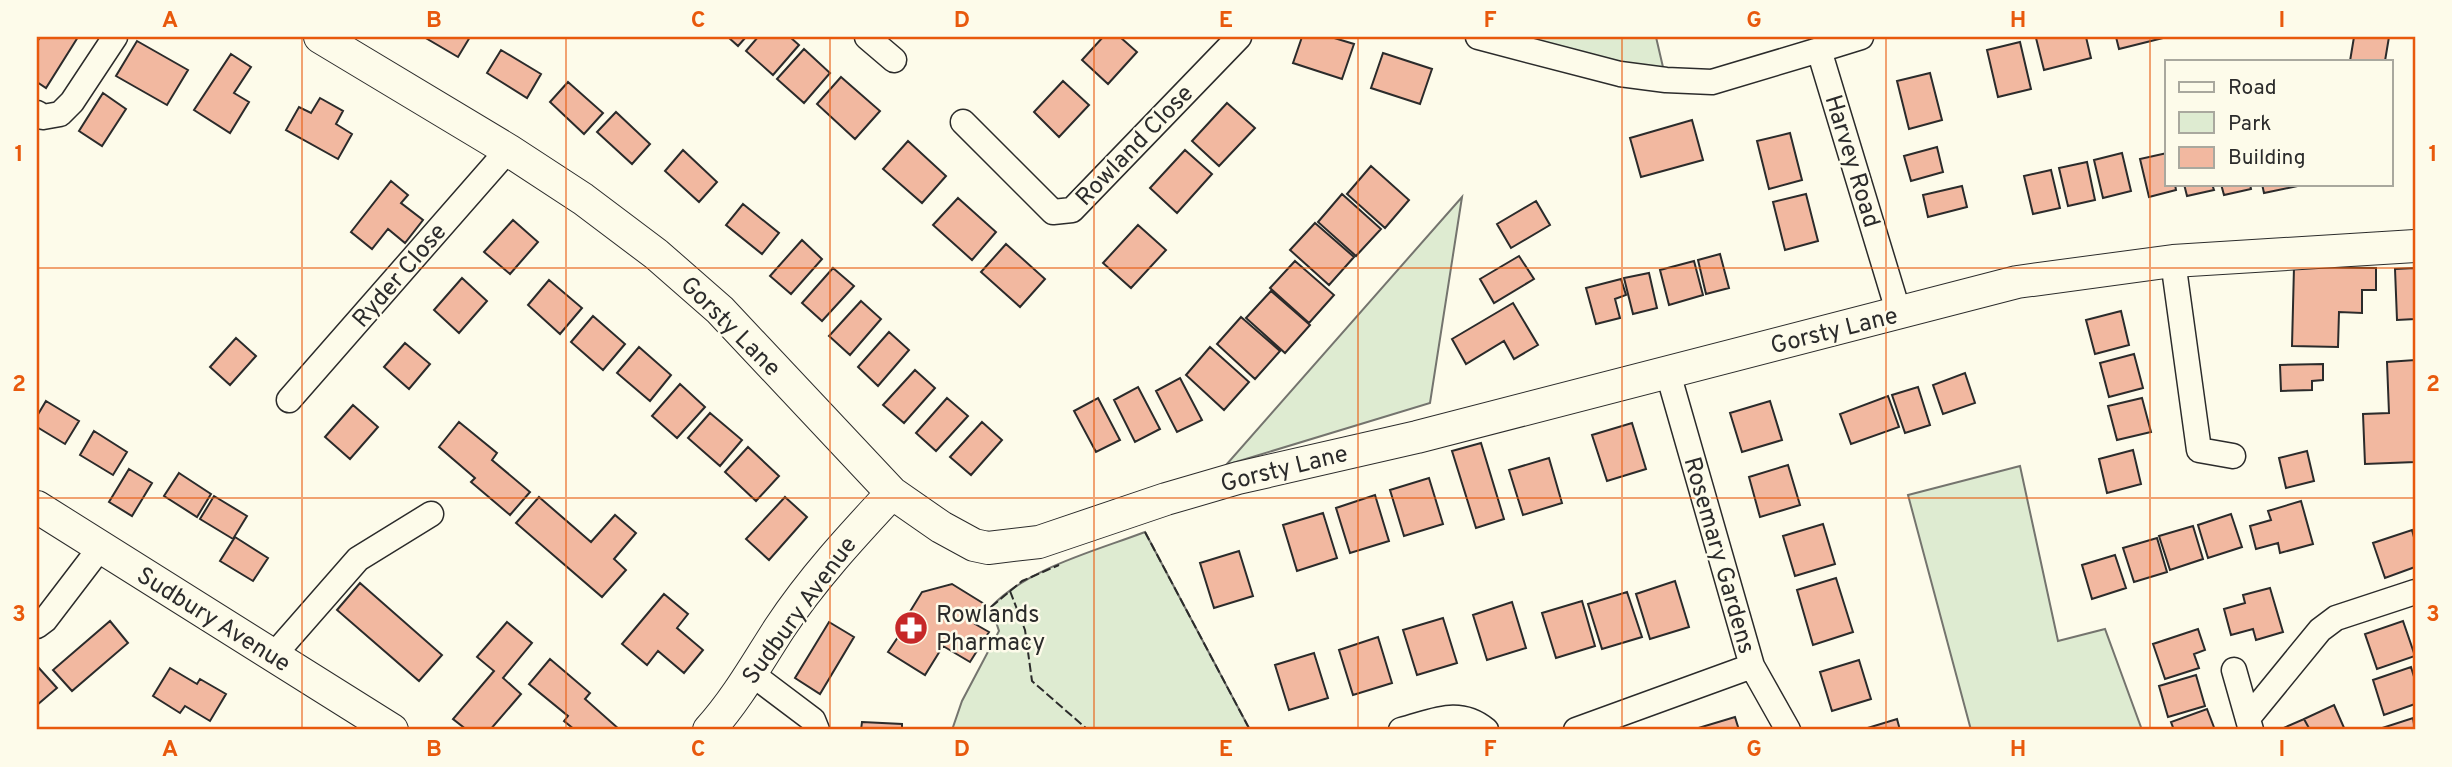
<svg xmlns="http://www.w3.org/2000/svg" width="2452" height="767" font-family="Overpass,sans-serif">
<style>
.green{fill:#deebd1;stroke:#74746e;stroke-width:2}
.building{fill:#f2b8a0;stroke:#2b2b2b;stroke-width:2}
.lines{fill:none;stroke-linecap:round;stroke-linejoin:round}
.minor-casing{stroke:#2b2b2b;stroke-width:27}
.tertiary-casing{stroke:#2b2b2b;stroke-width:34}
.minor{stroke:#fdfbea;stroke-width:24}
.tertiary{stroke:#fdfbea;stroke-width:32}
.fence{stroke:#2b2b2b;stroke-width:2;stroke-dasharray:9 3.5;stroke-linecap:butt}
.grid{fill:none;stroke:#e8590c;stroke-width:2;stroke-opacity:0.55}
.labels{text-anchor:middle;stroke-width:5;stroke-linejoin:round;paint-order:stroke}
.street-label{font-size:24px;fill:#2b2b2b;stroke:#fdfbea}
.poi-label{font-size:24px;fill:#2b2b2b;stroke:#fdfbea;text-anchor:start}
.neatline{fill:none;stroke:#e8590c;stroke-width:2.5}
.grid-label{font-size:23px;text-anchor:middle;font-weight:bold;fill:#e8590c}
</style>
<rect width="100%" height="100%" fill="#fdfbea"/>
<path class="green" d="M1524 37H1656L1666 80Z
M1462 197 1430 403 1226 465Z
M2020 466 2058 641 2105 629 2142 730H1971L1908 495Z
M1145 532 1250 730H952L962 701 999 631 991 607C1028 568 1095 551 1145 532Z"/>
<path class="building" d="M40 37H78L46 88 37 82V42Z
M424 37H470L458 57Z
M728 37H746L738 46Z
M758 37H790L799 45 773 75 746 51Z
M1103 37H1120L1137 52 1108 84 1082 60Z
M1302 37H1331L1354 44 1342 79 1293 63Z
M2086 37 2091 58 2044 70 2036 38Z
M2116 37H2167L2119 49Z
M2354 37H2389L2385 61H2350Z
M137 41 188 70 167 105 116 76Z
M2020 42 2031 89 1998 97 1987 50Z
M804 49 830 73 804 103 777 79Z
M501 50 541 74 527 98 487 73Z
M1383 53 1432 69 1420 104 1371 88Z
M231 54 251 67 234 93 249 102 230 133 194 110Z
M1930 73 1942 120 1909 129 1897 81Z
M841 77 880 111 855 139 817 104Z
M1063 81 1089 105 1059 137 1034 112Z
M568 82 603 113 584 134 550 102Z
M103 93 126 109 102 146 79 131Z
M320 98 343 111 336 124 352 134 338 159 286 130 299 107 311 113Z
M1227 103 1255 128 1219 166 1192 141Z
M616 112 650 144 632 164 597 132Z
M1692 120 1703 160 1641 177 1630 138Z
M1790 133 1802 180 1769 189 1757 141Z
M908 141 946 176 922 203 883 169Z
M1937 147 1943 172 1911 181 1904 156Z
M683 150 717 182 699 202 665 171Z
M1185 150 1212 174 1177 213 1150 188Z
M2122 153 2131 191 2103 198 2094 160Z
M2167 153V184H2175L2176 190 2149 197 2140 159Z
M2087 162 2095 200 2068 206 2059 168Z
M1371 166 1409 200 1385 228 1347 194Z
M2051 170 2060 208 2033 214 2024 176Z
M391 181 408 195 401 203 423 220 405 243 388 229 372 249 351 232Z
M2184 184H2212L2214 190 2187 196Z
M2221 184H2250L2251 189 2224 195Z
M2262 184H2298V186L2264 193Z
M1962 186 1967 207 1928 217 1923 195Z
M1342 194 1381 229 1356 256 1318 222Z
M1806 194 1818 241 1785 250 1773 202Z
M958 198 996 232 972 260 933 225Z
M1536 201 1550 225 1511 248 1497 224Z
M743 204 779 233 762 254 726 225Z
M513 220 538 242 510 274 484 252Z
M1315 223 1354 257 1329 285 1290 250Z
M1138 225 1166 250 1131 288 1103 263Z
M802 240 822 259 791 294 770 276Z
M1006 244 1045 279 1020 307 981 272Z
M1720 254 1729 288 1706 294 1698 260Z
M1519 256 1534 279 1494 303 1480 279Z
M1295 261 1334 295 1309 323 1270 288Z
M1694 261 1703 295 1669 305 1660 270Z
M2294 267 2376 268V290H2362V313L2339 312 2338 347 2292 346Z
M833 268 854 286 822 321 802 303Z
M2415 268V319L2397 320 2395 269Z
M1649 273 1657 308 1633 314 1624 278Z
M462 278 487 301 459 333 434 310Z
M1621 279 1626 295 1615 299 1620 318 1596 324 1586 288Z
M549 280 582 308 560 334 528 305Z
M1271 291 1310 325 1285 353 1246 318Z
M861 301 881 319 850 355 829 336Z
M1513 303 1538 345 1514 359 1504 341 1466 364 1452 339Z
M2121 311 2129 345 2095 354 2086 320Z
M593 316 625 344 603 370 571 342Z
M1241 317 1280 351 1255 379 1217 344Z
M889 332 909 350 878 386 858 367Z
M236 338 256 356 230 385 210 367Z
M405 343 430 364 409 389 384 367Z
M639 347 671 375 650 401 617 373Z
M1210 347 1249 382 1224 410 1186 375Z
M2134 354 2143 388 2109 397 2100 363Z
M2415 360V462L2365 464 2363 414 2389 413 2387 362Z
M2323 364V380L2312 381V390L2281 391 2280 365Z
M915 370 935 388 904 423 883 405Z
M1965 373 1975 403 1943 414 1933 385Z
M1180 378 1202 420 1177 432 1156 391Z
M680 384 705 407 677 438 652 416Z
M1138 387 1160 429 1135 442 1114 400Z
M1918 387 1930 425 1905 433 1892 395Z
M1888 396 1899 427 1851 444 1840 414Z
M947 398 968 416 936 451 916 433Z
M1098 398 1120 440 1096 452 1074 411Z
M2142 398 2151 432 2117 440 2108 406Z
M46 401 79 421 65 444 37 427V416Z
M1770 401 1782 440 1742 452 1730 413Z
M353 405 378 427 350 459 325 437Z
M710 413 742 440 720 466 688 438Z
M459 422 497 453 492 460 530 492 510 515 471 482 475 478 439 447Z
M982 422 1002 440 971 475 950 457Z
M1632 423 1646 469 1607 481 1592 435Z
M94 431 127 452 113 475 80 455Z
M1481 443 1504 519 1476 528 1452 451Z
M748 447 779 476 756 501 725 472Z
M2133 450 2141 484 2107 493 2099 459Z
M2307 451 2314 481 2286 488 2279 458Z
M1549 458 1562 503 1523 515 1509 470Z
M1788 465 1800 505 1760 517 1749 477Z
M129 469 152 483 132 516 109 502Z
M179 473 211 494 197 517 164 496Z
M1429 478 1443 524 1404 536 1390 490Z
M1375 495 1389 541 1350 553 1336 508Z
M214 496 247 516 233 539 200 519Z
M539 497 591 542 615 515 636 533 614 559 626 570 602 597 516 523Z
M785 497 807 517 769 560 746 539Z
M2301 501 2313 544 2280 553 2278 543 2256 549 2250 526 2271 520 2268 511Z
M1323 513 1337 558 1297 571 1283 525Z
M2231 514 2242 547 2208 558 2198 525Z
M1823 524 1835 564 1795 576 1783 536Z
M2193 526 2203 559 2170 570 2159 536Z
M2412 530 2415 541V567L2385 578 2373 543Z
M235 537 268 558 253 581 220 561Z
M2157 538 2167 572 2134 582 2123 548Z
M1239 551 1253 596 1214 608 1200 563Z
M2115 555 2126 588 2092 599 2082 565Z
M1836 578 1853 632 1813 645 1797 590Z
M1675 581 1689 627 1650 639 1636 594Z
M360 583 442 655 419 681 337 610Z
M952 584 986 605 975 624 989 632 970 662 943 646 925 675 888 652 906 625 903 623 922 592Z
M2270 588 2283 632 2256 640 2253 629 2231 635 2224 609 2245 603 2243 595Z
M1627 592 1642 637 1602 649 1588 604Z
M664 594 688 614 677 628 703 650 684 673 658 651 647 665 622 644Z
M1582 601 1595 646 1556 658 1542 613Z
M1512 602 1526 648 1487 660 1473 615Z
M1443 618 1457 663 1417 675 1403 630Z
M110 621 128 643 72 691 53 670Z
M2403 621 2415 656 2377 669 2365 634Z
M507 622 532 643 503 678 521 694 490 730H467L453 719 494 671 477 657Z
M829 622 854 637 820 694 795 678Z
M2198 629 2205 650 2194 654 2199 668 2165 679 2153 644Z
M1378 637 1392 683 1353 695 1339 650Z
M1314 653 1328 698 1289 710 1275 665Z
M550 659 590 693 585 699 620 730H575L564 721 568 716 529 684Z
M1859 660 1871 699 1832 711 1820 672Z
M38 667 57 688 37 705V668Z
M2411 667 2415 680V704L2384 715 2373 680Z
M170 668 197 684 200 679 226 694 210 721 185 706 180 713 153 696Z
M2196 675 2205 706 2168 717 2159 686Z
M2334 705 2345 730H2310L2304 719Z
M2207 709 2215 730H2174L2171 722Z
M1735 717 1739 730H1695V729Z
M2413 718 2415 730H2376Z
M1897 719 1900 730H1861Z
M2304 719 2310 730H2279Z
M862 722 902 724V730H861Z"/>
<g class="lines">
<g class="minor-casing">
<path id="minor" d="M867 37 894 60
M1478 37 1620 74 1666 80 1712 82 1819 50
M1861 37 1819 50 1899 314
M37 113 43 117 60 114 72 102 115 37
M963 122 1053 212 1072 210 1239 37
M2173 261 2199 450 2233 456
M1668 373 1752 666 1788 730
M289 400 508 150
M37 626 45 620 100 548
M273 656 358 559 431 514
M2234 670 2251 730
M752 674 813 720 817 730
M2248 718 2320 630 2336 618 2415 592
M1401 730C1433 722 1458 707 1486 730
M1576 730 1752 666"/>
</g>
<g class="tertiary-casing">
<path id="tertiary" d="M320 37 508 150 583 199 656 254 720 310 892 493 941 527 974 545 988 548 1039 542 1166 499 1238 478 1417 437 2017 282 2173 261 2415 246
M37 507 392 730
M709 730C737 699 757 663 779 629 812 579 852 536 892 493"/>
</g>
<use href="#minor" class="minor"/>
<use href="#tertiary" class="tertiary"/>
<path class="fence" d="M1145 532 1250 730
M1010 591 1025 630 1032 681 1088 730
M991 607 1022 581 1059 565"/>
</g>
<path class="grid" d="M302 37V730M566 37V730M830 37V730M1094 37V730M1358 37V730M1622 37V730M1886 37V730M2150 37V730M37 268H2415M37 498H2415"/>
<defs>
<g id="pharmacy-disc" transform="scale(1.75)"><circle r="9.5" fill="#c62828" stroke="#fdfbea"/><path d="M-2-6h4v4h4v4h-4v4h-4v-4h-4v-4h4Z" fill="#fff"/></g>
</defs>
<g fill-rule="evenodd">
<use href="#pharmacy-disc" x="911" y="628"/>
</g>
<g class="labels">
<g class="street-label">
<text transform="translate(1134 145) rotate(-46)" y="8">Rowland Close</text>
<text transform="translate(1853 161) rotate(73)" y="8">Harvey Road</text>
<text transform="translate(399 275) rotate(-49)" y="8">Ryder Close</text>
<text transform="translate(731 326) rotate(45)" y="8">Gorsty Lane</text>
<text transform="translate(1834 330) rotate(-14)" y="8">Gorsty Lane</text>
<text transform="translate(1284 468) rotate(-14)" y="8">Gorsty Lane</text>
<text transform="translate(1720 555) rotate(74)" y="8">Rosemary Gardens</text>
<text transform="translate(799 610) rotate(-54)" y="8">Sudbury Avenue</text>
<text transform="translate(214 619) rotate(32)" y="8">Sudbury Avenue</text>
</g>
<g class="poi-label">
<text x="936" y="622">Rowlands<tspan x="936" dy="28">Pharmacy</tspan></text>
</g>
</g>
<rect width="2452" height="767" fill="none" stroke="#fdfbea" stroke-width="77"/>
<rect x="2165" y="60" width="228" height="126" fill="#fdfbea" stroke="#a9a89e" stroke-width="2"/>
<rect x="2179" y="82" width="35" height="10" fill="#fdfbea" stroke="#a9a89e" stroke-width="2"/>
<text x="2228" y="94" font-size="21" fill="#2b2b2b">Road</text>
<rect x="2179" y="112" width="35" height="21" fill="#deebd1" stroke="#a9a89e" stroke-width="2"/>
<text x="2228" y="130" font-size="21" fill="#2b2b2b">Park</text>
<rect x="2179" y="147" width="35" height="21" fill="#f2b8a0" stroke="#a9a89e" stroke-width="2"/>
<text x="2228" y="164" font-size="21" fill="#2b2b2b">Building</text>
<rect x="38" y="38" width="2376" height="690" class="neatline"/>
<g class="grid-label">
<text x="170" y="27">A</text>
<text x="434" y="27">B</text>
<text x="698" y="27">C</text>
<text x="962" y="27">D</text>
<text x="1226" y="27">E</text>
<text x="1490" y="27">F</text>
<text x="1754" y="27">G</text>
<text x="2018" y="27">H</text>
<text x="2282" y="27">I</text>
<text x="19" y="161">1</text>
<text x="2433" y="161">1</text>
<text x="19" y="391">2</text>
<text x="2433" y="391">2</text>
<text x="19" y="621">3</text>
<text x="2433" y="621">3</text>
<text x="170" y="756">A</text>
<text x="434" y="756">B</text>
<text x="698" y="756">C</text>
<text x="962" y="756">D</text>
<text x="1226" y="756">E</text>
<text x="1490" y="756">F</text>
<text x="1754" y="756">G</text>
<text x="2018" y="756">H</text>
<text x="2282" y="756">I</text>
</g>
</svg>
